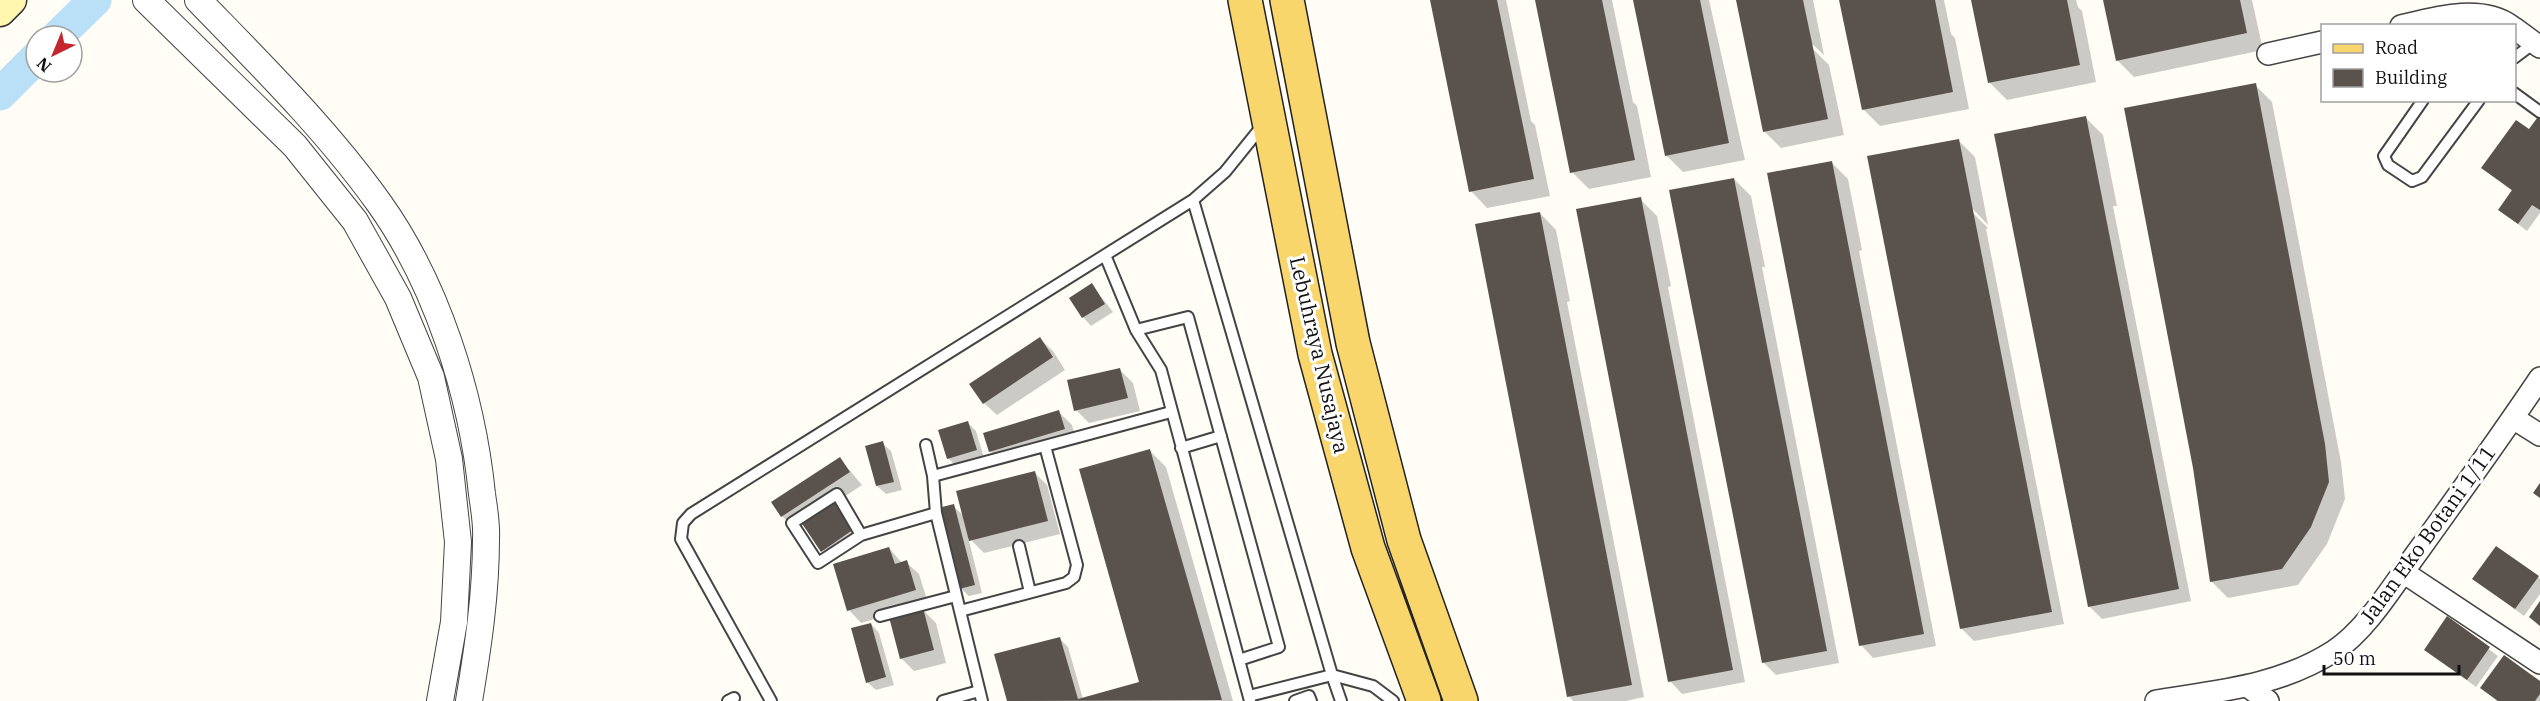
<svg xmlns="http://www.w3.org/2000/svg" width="2540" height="701" font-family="'IBM Plex Serif',serif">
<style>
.shadow{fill:#0003}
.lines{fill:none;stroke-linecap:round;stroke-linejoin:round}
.river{stroke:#b9e0f7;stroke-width:33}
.building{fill:#5a524d}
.service-casing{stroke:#444;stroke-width:14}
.minor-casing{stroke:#444;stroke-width:24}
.tertiary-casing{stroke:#444;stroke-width:28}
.secondary-casing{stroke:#333;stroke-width:33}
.primary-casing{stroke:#222;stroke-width:36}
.service{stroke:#fff;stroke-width:10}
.minor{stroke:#fff;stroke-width:21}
.tertiary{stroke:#fff;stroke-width:26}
.secondary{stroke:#fff6b0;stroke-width:30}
.primary{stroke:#f9d66b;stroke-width:33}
.labels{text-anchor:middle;stroke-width:6;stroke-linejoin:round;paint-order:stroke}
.street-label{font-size:21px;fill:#111;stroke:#fff}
</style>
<rect width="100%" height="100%" fill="#fffdf5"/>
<path class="shadow" d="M1431 0H1506L1531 121 1535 125 1550 196 1487 208 1471 191Z
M1536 0H1612L1633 102 1637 106 1651 177 1589 189 1572 172Z
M1634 0H1709L1745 160 1683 172 1666 155Z
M1737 0H1813L1824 55 1811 43V47L1829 65 1844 135 1781 148 1764 131Z
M1841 0H1944L1951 34 1955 38 1969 109 1880 126 1863 109Z
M1973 0H2076L2078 7 2082 11 2096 82 2007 100 1990 83Z
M2104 0H2252L2263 50 2134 77 2117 60Z
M2255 85 2272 102 2341 462 2345 499 2327 544 2298 585 2228 598 2212 582Z
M2540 117V213L2527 231 2500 210 2513 192 2483 168 2530 131Z
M2086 118 2103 135 2117 206H2113L2191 601 2102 619 2089 606Z
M1958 140 1975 157 1988 225 1969 205 1967 207 1988 228 1986 229 2064 624 1974 641 1961 628Z
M1831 162 1848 179 1862 250 1859 251 1936 646 1873 658 1861 645Z
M1734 179 1751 196 1765 267H1762L1839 663 1776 675 1763 662Z
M1640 199 1657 216 1671 286 1668 287 1745 682 1682 694 1670 681Z
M1540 213 1556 230 1570 301 1567 302 1644 697 1626 701H1573L1569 696Z
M1092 285 1113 312 1091 326 1083 317Z
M1040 339 1053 351 1065 370 997 415 984 403Z
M1120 370 1133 383 1140 411 1089 423 1076 410Z
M1059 412 1072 425 1077 442 1003 464 990 451Z
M967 422 976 431 984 458 957 467 948 458Z
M882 443 891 451 902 490 886 494 877 486Z
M1149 450 1166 467 1233 701H1009L995 655 1060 639 1068 647 1083 699 1143 687Z
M840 459 862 485 835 503 861 538 830 559 803 523 795 529 782 516Z
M1034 472 1047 485 1060 534 984 553 968 537 982 593 969 596 960 588 953 506 965 517Z
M889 548 902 563 906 562 919 574 928 603 861 623 849 610Z
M2538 577 2540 579V594L2524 616 2474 579Z
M923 610 936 623 946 663 914 671 901 658Z
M2448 619 2498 656 2476 687 2426 650Z
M871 624 879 633 894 685 876 690 867 682Z
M2540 683V701H2497L2482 688Z"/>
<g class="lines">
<path class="river" d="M58 36 95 0
M0 94 36 58"/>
</g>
<path class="building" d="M1430 0H1497L1534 179 1469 192Z
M1535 0H1602L1635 160 1570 173Z
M1633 0H1700L1729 143 1665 156Z
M1736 0H1803L1828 119 1763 132Z
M1839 0H1935L1953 92 1862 110Z
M1971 0H2067L2080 65 1988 83Z
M2103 0H2240L2247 33 2116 61Z
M2256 83 2325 444 2329 482 2311 527 2282 569 2210 582 2193 468 2124 108Z
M2540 114V210L2532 205 2518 224 2498 210 2512 190 2481 168 2516 120 2529 129Z
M2086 116 2179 589 2088 607 1994 134Z
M1959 139 2052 612 1960 629 1867 156Z
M1832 161 1924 634 1859 646 1767 173Z
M1734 178 1827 651 1762 663 1669 190Z
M1641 197 1733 670 1668 682 1576 209Z
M1540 212 1632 685 1567 697 1475 224Z
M1092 283 1105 304 1082 318 1069 298Z
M1040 337 1053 357 983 404 969 384Z
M1120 368 1128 398 1074 411 1067 380Z
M1059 410 1065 429 989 452 983 433Z
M968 421 977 450 947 459 938 430Z
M883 441 894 482 876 486 865 446Z
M1150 449 1222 700 1007 701 994 654 1060 637 1078 699 1139 682 1079 469Z
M840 457 850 472 781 517 771 502Z
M1035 471 1048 521 969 541 956 491Z
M2540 483V498L2533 493Z
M835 500 854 529 821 552 801 522Z
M954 504 975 585 959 589 938 508Z
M2496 546 2539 576 2515 609 2472 579Z
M889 547 895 564 907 560 916 590 847 611 833 564Z
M2540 601V626L2529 617Z
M923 608 934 650 900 659 889 617Z
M2447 616 2490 647 2467 680 2424 650Z
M871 623 886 677 866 683 851 628Z
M2504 655 2540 681V694L2535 701H2498L2480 688Z"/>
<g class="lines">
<g class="service-casing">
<path id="service" d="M2514 58 2534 43
M2514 93 2540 112
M2423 100 2384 156 2388 165 2412 181 2422 177 2479 100
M1263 125 1225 172 1193 200 1332 675 1373 686 1393 701
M1105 255 1136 330 1161 370 1250 701
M1136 330 1188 317 1279 647 1239 660
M926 445 933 476 936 513 982 701
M1181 448 1221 436
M933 476 1171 412
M861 535 837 494 792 523 818 563 861 535 936 513
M1019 546 1030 592
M960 611 1066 583 1074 577 1077 565 1045 446
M880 616 956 596
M1249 696 1332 675 1341 701
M728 701 734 698
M771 701 681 539 683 523 691 514 1193 200
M943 701 979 691
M1295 701 1309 696 1311 701"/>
</g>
<g class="minor-casing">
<path id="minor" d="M2401 26C2434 18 2481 4 2511 26
M2514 28 2540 47
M2268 54 2322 42
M2513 418 2540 435
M2403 572 2540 663
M2247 686 2268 701
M2156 701C2218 691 2280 686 2334 651 2367 630 2396 581 2419 550 2460 493 2501 436 2540 378"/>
</g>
<g class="tertiary-casing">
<path id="tertiary" d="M146 0 295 146 355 221 398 298 431 377 449 459 458 542 454 622 440 701
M198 0C261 65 326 129 379 203 437 284 472 395 482 494 484 509 487 524 486 539 486 594 478 647 469 701"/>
</g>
<g class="secondary-casing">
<path id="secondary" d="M0 11 11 0"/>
</g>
<g class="primary-casing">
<path id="primary" d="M1245 0 1315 354 1368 548 1424 701
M1287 0 1353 343 1404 540 1461 701"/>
</g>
<use href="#service" class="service"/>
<use href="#minor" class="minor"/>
<use href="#tertiary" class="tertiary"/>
<use href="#secondary" class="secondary"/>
<use href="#primary" class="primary"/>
</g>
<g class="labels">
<g class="street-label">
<text transform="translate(1319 355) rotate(77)" y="7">Lebuhraya Nusajaya</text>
<text transform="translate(2428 535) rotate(-54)" y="7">Jalan Eko Botani 1/11</text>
</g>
</g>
<rect x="2321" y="24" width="195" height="78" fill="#ffffff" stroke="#a0a0a0" stroke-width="1.5"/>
<rect x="2333" y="44" width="30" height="9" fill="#f9d66b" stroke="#a0a0a0" stroke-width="1.5"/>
<text x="2375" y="54" font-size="18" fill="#111111">Road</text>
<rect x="2333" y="69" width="30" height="18" fill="#5a524d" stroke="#a0a0a0" stroke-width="1.5"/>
<text x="2375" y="84" font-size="18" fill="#111111">Building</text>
<g transform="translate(54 54) rotate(223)"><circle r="28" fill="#ffffff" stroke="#a0a0a0" stroke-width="1.5"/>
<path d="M0-4.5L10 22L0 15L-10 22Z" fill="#c4262e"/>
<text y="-9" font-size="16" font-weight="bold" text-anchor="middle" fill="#111111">N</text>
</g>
<path d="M2324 665v9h135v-9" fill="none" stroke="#111111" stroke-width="3"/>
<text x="2333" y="665" font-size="18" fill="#111111" stroke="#ffffff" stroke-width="4.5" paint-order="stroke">50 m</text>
</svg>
